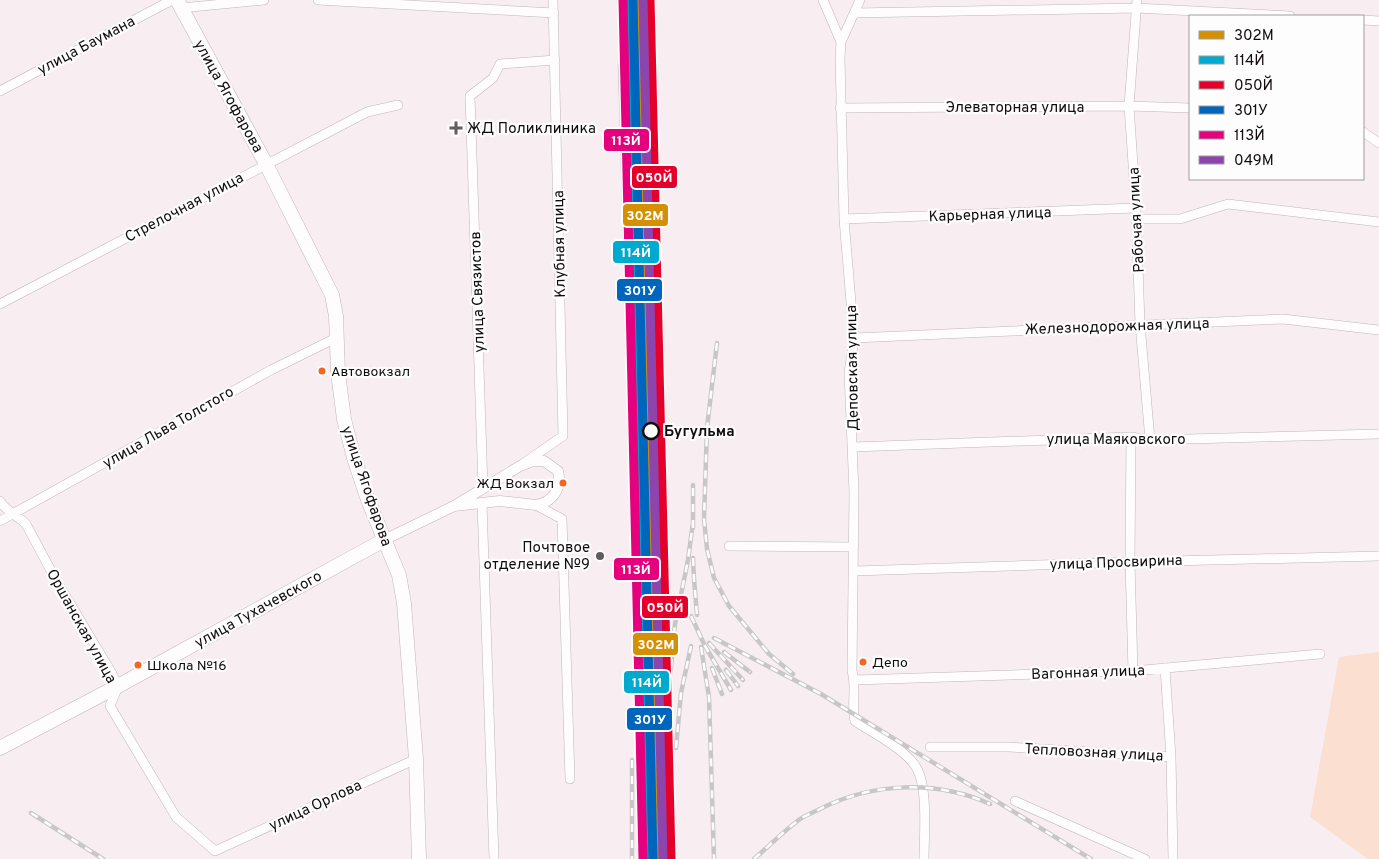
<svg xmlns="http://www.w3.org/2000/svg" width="1379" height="859" font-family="Overpass,sans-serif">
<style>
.garden{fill:#fbdfd0}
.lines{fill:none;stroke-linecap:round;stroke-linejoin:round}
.minor-casing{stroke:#beb6b9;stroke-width:10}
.tertiary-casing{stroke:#beb6b9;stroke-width:11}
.primary-casing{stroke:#beb6b9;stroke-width:15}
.minor{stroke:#fefcfd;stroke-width:9}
.tertiary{stroke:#fefcfd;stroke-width:10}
.primary{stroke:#fefcfd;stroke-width:14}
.rail-casing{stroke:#c9c6c8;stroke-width:4.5}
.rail{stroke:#fdfdfd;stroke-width:2.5;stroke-dasharray:8;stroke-linecap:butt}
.rail-1-casing{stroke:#fdfdfd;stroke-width:12}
.rail-2-casing{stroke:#fdfdfd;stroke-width:12}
.rail-3-casing{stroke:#fdfdfd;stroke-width:12}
.rail-4-casing{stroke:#fdfdfd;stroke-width:12}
.rail-5-casing{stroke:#fdfdfd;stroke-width:12}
.rail-6-casing{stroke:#fdfdfd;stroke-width:12}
.rail-1{stroke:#d58f02;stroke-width:9}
.rail-2{stroke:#00a9ce;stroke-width:9}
.rail-3{stroke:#e4002b;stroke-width:9}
.rail-4{stroke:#0065bd;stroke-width:9}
.rail-5{stroke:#e5007d;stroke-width:9}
.rail-6{stroke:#8e44ad;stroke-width:9}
.poi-dot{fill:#625b5e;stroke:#fdfdfd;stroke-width:2}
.bus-dot{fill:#f26522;stroke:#fdfdfd;stroke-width:2}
.stop-dot{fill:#fdfdfd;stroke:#120c0e;stroke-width:2.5}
.labels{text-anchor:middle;stroke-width:4.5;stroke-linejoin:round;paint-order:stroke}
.bus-label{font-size:14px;fill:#120c0e;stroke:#fdfdfd;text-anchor:start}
.street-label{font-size:15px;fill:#120c0e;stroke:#fdfdfd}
.poi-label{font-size:15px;fill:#120c0e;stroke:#fdfdfd;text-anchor:start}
.stop-label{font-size:15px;font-weight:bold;fill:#120c0e;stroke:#fdfdfd;text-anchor:start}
.line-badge{stroke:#fdfdfd;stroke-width:2}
.badge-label{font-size:14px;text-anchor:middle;font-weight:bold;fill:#fff}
</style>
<rect width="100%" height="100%" fill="#f8eef2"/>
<path class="garden" d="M1379 652V859H1368L1310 817 1339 657Z"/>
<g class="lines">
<g class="minor-casing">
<path id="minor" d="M318 0 554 13
M823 0 841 42
M860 0 841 42 840 58 844 219 854 338 849 373 854 492 852 671C857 688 851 704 855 721 873 733 901 747 914 764 929 783 924 835 924 859
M1137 0 1129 106 1136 208 1140 324 1150 440
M181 8 264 0
M854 13 1136 8 1290 16
M1363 20 1379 21
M0 91 172 0
M840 108 1129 106 1190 108
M1363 132 1379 143
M844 219 1136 208
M1136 219H1180L1228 204 1379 222
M0 304 367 112 398 105
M854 338 1283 319 1379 330
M1131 437 1130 562 1133 671
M853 447 1131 437 1150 440 1379 434
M524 463 563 436 553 0
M483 488 470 96 493 78 500 64 555 60
M0 501C6 512 17 515 26 524L56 580 111 672 118 686 110 706 176 817 215 851
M482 503 494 859
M536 505 562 519 570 779
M0 521 271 370 338 337
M729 546 854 547
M854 571 1130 562 1379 556
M855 680 1133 671 1320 654
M930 747H1009L1171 757 1165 668
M1171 757 1173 859
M1015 801 1145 859
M215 851 416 759"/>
</g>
<g class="tertiary-casing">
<path id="tertiary" d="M384 540 454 506 520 466 533 461H544L558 471C562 487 554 502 536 505L500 501 454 506"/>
</g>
<g class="primary-casing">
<path id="primary" d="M177 0 266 164 332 295 336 316 338 373 344 419 354 458 368 500 399 575 404 603 416 759 419 859
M0 748 118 686 384 540"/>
</g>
<use href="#minor" class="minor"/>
<use href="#tertiary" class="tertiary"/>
<use href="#primary" class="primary"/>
<g class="rail-casing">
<path id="rail" d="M627 0 632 273 637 335
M620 65 625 238
M636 330 643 389
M717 343 707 428 704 519 707 549 714 578 729 606 769 654 793 674
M693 528V485
M693 558 694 579 697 615
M691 616 705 646 731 690
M640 637 645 804 644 837 641 859
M714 638 821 694 1091 859
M709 643 743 680
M701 647 709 697 714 859
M724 652 750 672
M712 668 722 694
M726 670 738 686
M676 748 681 693 691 646
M632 760V859
M31 813 103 859
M651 859 653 837
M673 859 669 720 670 678 675 624 688 560 693 522
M754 859C769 846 784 831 800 819 806 815 814 812 820 809 873 782 937 780 990 804"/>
</g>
<use href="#rail" class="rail"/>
<g class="rail-1-casing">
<path id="rail-1" d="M640 0 661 859"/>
</g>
<g class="rail-2-casing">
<path id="rail-2" d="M630 0 651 859"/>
</g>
<g class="rail-3-casing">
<path id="rail-3" d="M650 0 671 859"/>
</g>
<g class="rail-4-casing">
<path id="rail-4" d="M633 0 653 859"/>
</g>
<g class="rail-5-casing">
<path id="rail-5" d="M623 0 643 859"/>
</g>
<g class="rail-6-casing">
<path id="rail-6" d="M643 0 663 859"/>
</g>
<use href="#rail-1" class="rail-1"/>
<use href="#rail-2" class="rail-2"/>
<use href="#rail-3" class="rail-3"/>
<use href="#rail-4" class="rail-4"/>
<use href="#rail-5" class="rail-5"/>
<use href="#rail-6" class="rail-6"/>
</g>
<g class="poi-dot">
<path d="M453.5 120.5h5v5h5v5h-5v5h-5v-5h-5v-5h5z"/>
<circle cx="600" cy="556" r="5"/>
</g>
<g class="bus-dot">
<circle cx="322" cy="371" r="4.5"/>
<circle cx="563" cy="483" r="4.5"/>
<circle cx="863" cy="662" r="4.5"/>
<circle cx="138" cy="665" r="4.5"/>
</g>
<circle class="stop-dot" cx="651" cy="431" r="8"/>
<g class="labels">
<g class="bus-label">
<text x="331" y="376">Автовокзал</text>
<text x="554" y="488" text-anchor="end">ЖД Вокзал</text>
<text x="872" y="667">Депо</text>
<text x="147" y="670">Школа №16</text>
</g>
<g class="street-label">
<text transform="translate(86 45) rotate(-28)" y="5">улица Баумана</text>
<text transform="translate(229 96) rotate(61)" y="5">улица Ягофарова</text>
<text x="1015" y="112">Элеваторная улица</text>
<text transform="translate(184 207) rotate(-28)" y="5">Стрелочная улица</text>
<text transform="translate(990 214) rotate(-2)" y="5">Карьерная улица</text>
<text transform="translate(1136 220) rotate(-93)" y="5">Рабочая улица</text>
<text transform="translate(559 244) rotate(-91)" y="5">Клубная улица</text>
<text transform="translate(477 292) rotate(-92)" y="5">улица Связистов</text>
<text transform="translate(1117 326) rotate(-2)" y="5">Железнодорожная улица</text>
<text transform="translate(852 368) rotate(-91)" y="5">Деповская улица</text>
<text transform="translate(168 427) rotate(-30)" y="5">улица Льва Толстого</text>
<text x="1116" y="444">улица Маяковского</text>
<text transform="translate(367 486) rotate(71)" y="5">улица Ягофарова</text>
<text transform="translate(1116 562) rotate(-2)" y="5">улица Просвирина</text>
<text transform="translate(258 609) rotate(-29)" y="5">улица Тухачевского</text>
<text transform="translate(82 626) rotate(61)" y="5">Оршанская улица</text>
<text transform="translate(1088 672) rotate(-2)" y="5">Вагонная улица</text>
<text transform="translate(1094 752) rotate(3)" y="5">Тепловозная улица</text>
<text transform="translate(315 805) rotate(-25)" y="5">улица Орлова</text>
</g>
<g class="poi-label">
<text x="467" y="133">ЖД Поликлиника</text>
<text x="590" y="552" text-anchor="end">Почтовое<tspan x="590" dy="17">отделение №9</tspan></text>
</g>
<g class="stop-label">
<text x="664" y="436">Бугульма</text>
</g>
</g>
<g class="line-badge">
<rect x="603" y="128" width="47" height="24" rx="5" fill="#e5007d"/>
<rect x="631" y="165" width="47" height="24" rx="5" fill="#e4002b"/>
<rect x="622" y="203" width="47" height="24" rx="5" fill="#d58f02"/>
<rect x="612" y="240" width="48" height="24" rx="5" fill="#00a9ce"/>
<rect x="616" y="278" width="47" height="24" rx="5" fill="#0065bd"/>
<rect x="613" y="557" width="47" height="24" rx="5" fill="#e5007d"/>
<rect x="641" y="595" width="48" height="24" rx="5" fill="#e4002b"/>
<rect x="632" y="632" width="47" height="24" rx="5" fill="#d58f02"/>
<rect x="623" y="670" width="47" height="24" rx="5" fill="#00a9ce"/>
<rect x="626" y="707" width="47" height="24" rx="5" fill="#0065bd"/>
</g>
<g class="badge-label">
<text x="626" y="145">113Й</text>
<text x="654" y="182">050Й</text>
<text x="645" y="220">302М</text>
<text x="636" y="257">114Й</text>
<text x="640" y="295">301У</text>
<text x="636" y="574">113Й</text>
<text x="665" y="612">050Й</text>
<text x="656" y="649">302М</text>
<text x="647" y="687">114Й</text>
<text x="650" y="724">301У</text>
</g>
<rect x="1189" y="15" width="175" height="165" fill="#fdfdfd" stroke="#9f9d9d"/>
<rect x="1199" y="31" width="25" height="8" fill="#d58f02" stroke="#9f9d9d"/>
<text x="1234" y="40" font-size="15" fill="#120c0e">302М</text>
<rect x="1199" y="56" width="25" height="8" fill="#00a9ce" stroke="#9f9d9d"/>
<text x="1234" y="65" font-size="15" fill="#120c0e">114Й</text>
<rect x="1199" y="81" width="25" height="8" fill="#e4002b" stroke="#9f9d9d"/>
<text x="1234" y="90" font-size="15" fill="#120c0e">050Й</text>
<rect x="1199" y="106" width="25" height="8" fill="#0065bd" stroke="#9f9d9d"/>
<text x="1234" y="115" font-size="15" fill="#120c0e">301У</text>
<rect x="1199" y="131" width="25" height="8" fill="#e5007d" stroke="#9f9d9d"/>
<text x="1234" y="140" font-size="15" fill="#120c0e">113Й</text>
<rect x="1199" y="156" width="25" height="8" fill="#8e44ad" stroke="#9f9d9d"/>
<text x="1234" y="165" font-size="15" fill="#120c0e">049М</text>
</svg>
